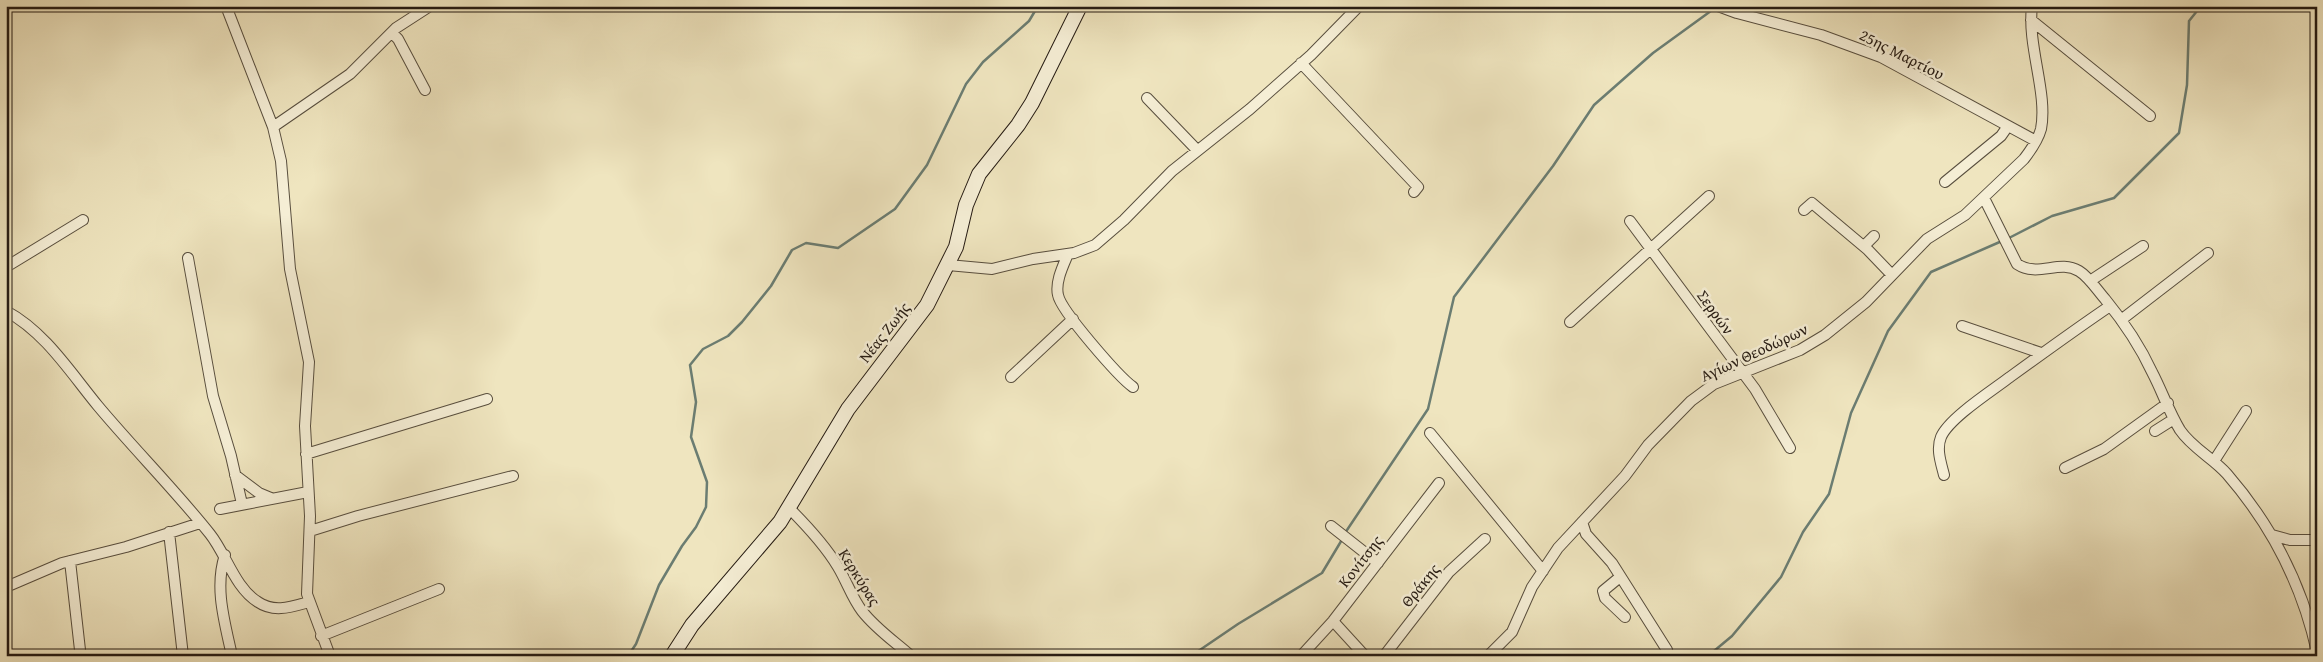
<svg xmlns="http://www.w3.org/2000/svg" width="2323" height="662" font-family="'Gentium Book Plus',serif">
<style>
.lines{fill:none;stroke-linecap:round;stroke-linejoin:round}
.stream{stroke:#6b7d72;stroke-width:2.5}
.street-casing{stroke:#584e3e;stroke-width:12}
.secondary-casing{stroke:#251b13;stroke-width:16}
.street{stroke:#f5eed5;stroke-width:10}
.secondary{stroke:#f5eed5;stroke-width:14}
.labels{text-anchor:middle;stroke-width:5;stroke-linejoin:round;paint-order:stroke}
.street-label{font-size:16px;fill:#251b13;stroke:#f5eed5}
</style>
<rect width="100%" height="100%" fill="#efe5bf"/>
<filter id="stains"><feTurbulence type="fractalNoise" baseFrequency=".004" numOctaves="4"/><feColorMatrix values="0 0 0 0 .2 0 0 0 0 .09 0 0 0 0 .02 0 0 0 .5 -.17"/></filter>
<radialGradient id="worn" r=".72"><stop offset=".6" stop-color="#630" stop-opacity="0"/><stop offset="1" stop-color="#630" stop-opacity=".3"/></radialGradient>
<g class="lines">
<path class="stream" d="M2007 239 2052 216 2114 198 2179 133 2187 85 2189 21 2201 6
M1345 533 1428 409 1454 297 1553 166 1594 105 1653 53 1715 8
M628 656 636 644 659 585 682 546 696 527 706 507 707 482 691 437 696 402 690 365 703 349 728 336 742 322 771 286 792 250 806 243 838 248 895 209 927 165 966 84 983 62 1029 21 1038 6
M1191 656 1238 624 1322 573 1343 538
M1708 656 1732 636 1781 577 1803 532 1829 494 1851 413 1888 331 1931 272 2002 241"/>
<g class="street-casing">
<path id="street" d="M226 6 273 127 281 161 290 269 309 362 305 426 310 516 307 594 330 656
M1718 6 1737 13 1821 35 1881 57 2036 141
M2031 20 2150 116
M392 33 398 39 425 90
M1301 63 1418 187 1414 192
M1147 98 1197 150
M273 127 350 74 396 28 430 6
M1945 182 2001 136 2008 126
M1984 198 2017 264C2038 278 2059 259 2079 271 2089 277 2097 290 2105 299 2123 321 2140 346 2152 372 2162 391 2169 412 2180 430 2192 448 2213 458 2227 474 2273 527 2302 584 2317 652
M1804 210 1812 203 1868 250 1892 275
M1630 221 1755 389 1790 448
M1864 246 1874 236
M1068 254C1063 266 1055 282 1058 295 1061 311 1119 377 1133 387
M188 258 213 396 231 456 242 504
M948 265 992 269 1033 259 1074 253 1095 245 1124 220 1172 171 1250 109 1311 55 1359 6
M6 267 83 220
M2090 281 2143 246
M6 311C45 332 70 372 98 406 134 449 175 490 210 534 226 554 235 588 258 602 274 613 291 607 309 602
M2121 320 2208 253
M1570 322 1709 196
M1962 326 2041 353
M1011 377 1073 319
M2155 431 2174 419
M1430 433 1543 571
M306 454 487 399
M2214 461 2246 411
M2065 468 2104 449 2168 403
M235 475 259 493 271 498
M1944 475C1941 463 1936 449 1941 437 1949 418 1993 390 2010 377 2043 353 2076 329 2110 306
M789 508C807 526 825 545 838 567 847 582 852 598 862 611 876 629 894 641 911 656
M220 509 308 492
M1582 522 1586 534 1612 563 1667 650
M1331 526 1378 563
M310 531 358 516 513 476
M169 532 183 656
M2272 535 2290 540H2317
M225 555C214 588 225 623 232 656
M70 561 80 650
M1620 577 1603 591 1605 598 1625 617
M6 587 62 563 126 547 200 523
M1333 621 1365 656
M321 636 439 589
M1301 656 1333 621 1439 483
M1384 656 1449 572 1485 539
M1488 656 1512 632 1532 587 1558 548 1625 476 1648 445 1691 401 1714 384 1800 350 1825 335 1866 302 1927 239 1965 215 2024 159C2031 150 2038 140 2041 129 2048 93 2027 46 2032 6"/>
</g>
<g class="secondary-casing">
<path id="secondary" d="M672 656 692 625 780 522 848 409 927 305 956 247 966 205 979 174 1018 125 1032 103 1080 6"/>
</g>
<use href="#street" class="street"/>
<use href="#secondary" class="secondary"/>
</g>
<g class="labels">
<g class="street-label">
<text transform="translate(1902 54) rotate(27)" y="6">25ης Μαρτίου</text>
<text transform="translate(1716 312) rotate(54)" y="6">Σερρών</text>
<text transform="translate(884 332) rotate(-52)" y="6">Νέας Ζωής</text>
<text transform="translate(1754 352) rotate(-25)" y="6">Αγίων Θεοδώρων</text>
<text transform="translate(1360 561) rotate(-52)" y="6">Κονίτσης</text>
<text transform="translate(860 577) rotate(58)" y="6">Κερκύρας</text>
<text transform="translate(1420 585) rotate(-51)" y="6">Θράκης</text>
</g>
</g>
<rect width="2323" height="662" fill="none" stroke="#efe5bf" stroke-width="25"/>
<rect x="8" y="8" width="2308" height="647" fill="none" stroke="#251b13" stroke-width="2.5"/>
<rect x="12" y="12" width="2298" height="637" fill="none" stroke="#251b13"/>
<rect width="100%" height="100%" filter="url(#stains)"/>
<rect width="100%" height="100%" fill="url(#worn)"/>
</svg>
